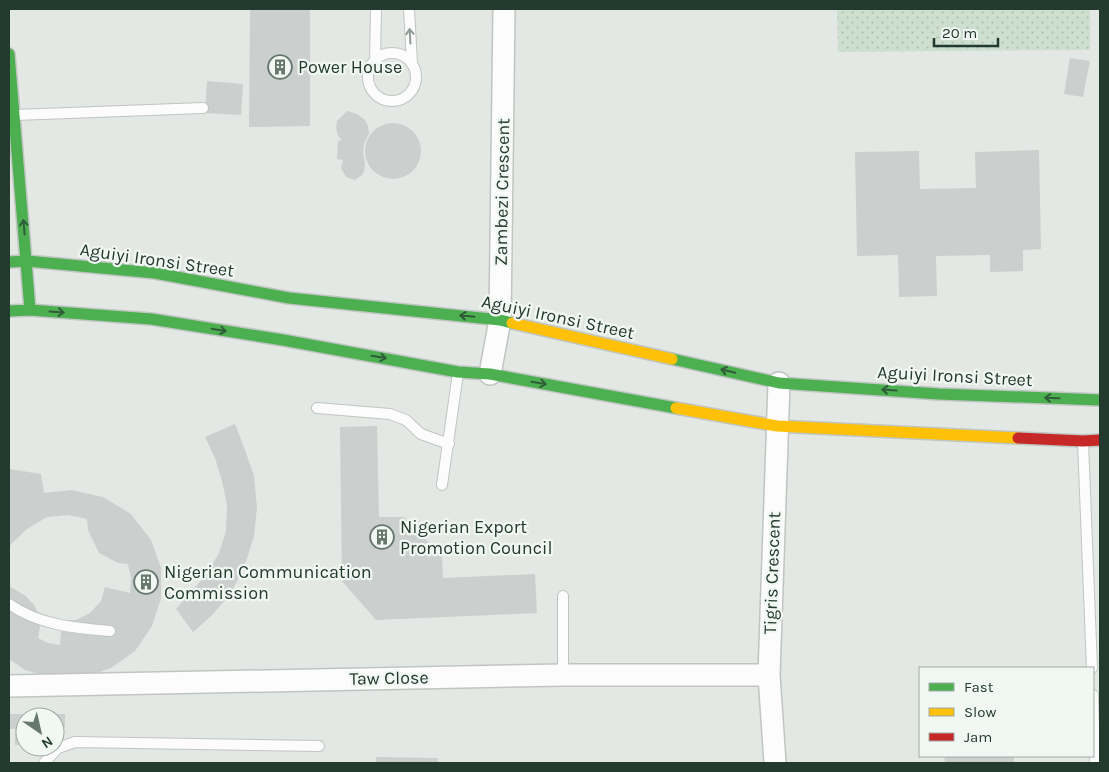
<svg xmlns="http://www.w3.org/2000/svg" width="1109" height="772" font-family="Karla,sans-serif">
<style>
.grass{fill:url(#grass-dots)}
.building{fill:#cbcfcd}
.lines{fill:none;stroke-linecap:round;stroke-linejoin:round}
.lane-casing{stroke:#c0c5c2;stroke-width:12}
.street-casing{stroke:#c0c5c2;stroke-width:24}
.fast-casing{stroke:#c0c6c2;stroke-width:14}
.slow-casing{stroke:#c0c6c2;stroke-width:14}
.jam-casing{stroke:#c0c6c2;stroke-width:14}
.lane{stroke:#fbfcfb;stroke-width:10}
.street{stroke:#fbfcfb;stroke-width:21}
.fast{stroke:#4caf50;stroke-width:11}
.slow{stroke:#ffc107;stroke-width:11}
.jam{stroke:#c62828;stroke-width:11}
.oneway{stroke:#8f9b95}
.oneway2{stroke:#2f5d39}
.labels{text-anchor:middle;stroke-width:4.5;stroke-linejoin:round;paint-order:stroke}
.poi-label{font-size:18px;fill:#233a2f;stroke:#f1f7f3;text-anchor:start}
.street-label{font-size:18px;fill:#233a2f;stroke:#f1f7f3}
</style>
<defs>
<pattern id="grass-dots" width="8" height="8" patternUnits="userSpaceOnUse" patternTransform="scale(1.25)"><rect width="8" height="8" fill="#cde0d0"/><path d="M2 2h.1M6 6h.1" fill="none" stroke="#b0c1b3" stroke-width="1.8" stroke-linecap="round"/></pattern>
</defs>
<rect width="100%" height="100%" fill="#e3e8e5"/>
<path class="grass" d="M837 9H1090V50L838 52Z"/>
<path class="building" d="M250 9H310V126L249 127Z
M1070 58 1090 61 1083 97 1064 94Z
M207 81 243 84 241 115 205 113Z
M347 111 357 114 365 120 368 126 369 134 364 143 363 153 365 164 364 171 362 175 355 180 346 177 341 168 343 160 337 159 338 141 342 140 338 136 336 128 337 121Z
M365 151a28 28 0 1 1 56 0a28 28 0 1 1-56 0Z
M1039 150 1041 249 1023 250V271L990 272V255L936 256 937 296 899 297 898 255 857 256 855 152 919 151 920 189 976 188 975 152Z
M235 424 245 450 254 476 257 507 254 536 245 565 230 595 210 617 193 632 176 609 206 575 219 553 226 531 227 505 222 481 215 458 205 437Z
M377 426 379 517H404L442 556 443 578 535 574 537 613 376 620 342 581 340 427Z
M9 469 41 474 44 493 71 490 103 497 131 514 151 540 161 568V598L152 626 135 651 111 668 83 678H53L25 670 9 659V586L26 596 34 605 39 615 40 627 38 638 48 643 60 645 62 620H76L90 613 101 601 105 587 130 593 131 578 128 564 118 563 99 553 88 530 87 519 68 515 47 517 27 529 11 544 9 551Z
M9 714H65V727H55V717H25V745H15V729H9Z
M944 756H1014V763H945Z
M376 757 438 758V763H376Z"/>
<g class="lines">
<g class="lane-casing">
<path id="lane" d="M409 9 412 63
M368 77a24 24 0 1 1 48 0a24 24 0 1 1-48 0Z
M375 61 376 9
M15 115 203 108
M317 408 390 414 406 420 421 434 449 444
M1083 442 1092 668
M442 485 458 373
M9 604C39 625 74 628 110 631
M563 675V596
M1093 695 1095 763
M44 763 58 748 75 742 319 746"/>
</g>
<g class="street-casing">
<path id="street" d="M490 374 500 320 504 9
M9 686 563 675H769
M775 763 769 675 779 383"/>
</g>
<g class="fast-casing">
<path id="fast" d="M9 54 30 310
M9 262 27 261 155 273 289 298 500 320 512 323
M9 311 30 310 151 319 283 340 458 372 490 374 676 408
M672 359 779 383 939 394 1100 400"/>
</g>
<g class="slow-casing">
<path id="slow" d="M512 323 672 359
M676 408 777 426 1018 438"/>
</g>
<g class="jam-casing">
<path id="jam" d="M1018 438 1083 441 1100 440"/>
</g>
<use href="#lane" class="lane"/>
<use href="#street" class="street"/>
<use href="#fast" class="fast"/>
<use href="#slow" class="slow"/>
<use href="#jam" class="jam"/>
</g>
<defs><path id="oneway-shaft" d="M-6 0H5M1.5-3L5.5 0L1.5 3" fill="none" stroke-width="1.6" stroke-linecap="round" stroke-linejoin="round" transform="scale(1.25)"/></defs>
<use class="oneway" href="#oneway-shaft" transform="translate(410 36) rotate(-93)"/>
<g class="oneway2">
<use href="#oneway-shaft" transform="translate(24 227) rotate(-95)"/>
<use href="#oneway-shaft" transform="translate(57 312) rotate(4)"/>
<use href="#oneway-shaft" transform="translate(467 316) rotate(-174)"/>
<use href="#oneway-shaft" transform="translate(219 330) rotate(9)"/>
<use href="#oneway-shaft" transform="translate(379 357) rotate(10)"/>
<use href="#oneway-shaft" transform="translate(728 371) rotate(-167)"/>
<use href="#oneway-shaft" transform="translate(539 383) rotate(10)"/>
<use href="#oneway-shaft" transform="translate(889 390) rotate(-176)"/>
<use href="#oneway-shaft" transform="translate(1052 398) rotate(-178)"/>
</g>
<defs>
<g id="building-ring" transform="scale(1.25)"><circle r="9.5" fill="#f1f7f3" stroke="#66776f" stroke-width="1.5"/><path d="M-4-6H4V6H1V3H-1V6H-4ZM-2.5-4.3h1.7v1.8h-1.7ZM.8-4.3h1.7v1.8H.8ZM-2.5-1h1.7V.8h-1.7ZM.8-1h1.7V.8H.8Z" fill="#66776f"/></g>
</defs>
<g fill-rule="evenodd">
<use href="#building-ring" x="280" y="67"/>
<use href="#building-ring" x="382" y="537"/>
<use href="#building-ring" x="146" y="582"/>
</g>
<g class="labels">
<g class="poi-label">
<text x="298" y="73">Power House</text>
<text x="400" y="533">Nigerian Export<tspan x="400" dy="21">Promotion Council</tspan></text>
<text x="164" y="578">Nigerian Communication<tspan x="164" dy="21">Commission</tspan></text>
</g>
<g class="street-label">
<text transform="translate(502 192) rotate(-89)" y="6">Zambezi Crescent</text>
<text transform="translate(157 260) rotate(8)" y="6">Aguiyi Ironsi Street</text>
<text transform="translate(558 317) rotate(12)" y="6">Aguiyi Ironsi Street</text>
<text transform="translate(955 376) rotate(3)" y="6">Aguiyi Ironsi Street</text>
<text transform="translate(772 573) rotate(-88)" y="6">Tigris Crescent</text>
<text transform="translate(389 678) rotate(-1)" y="6">Taw Close</text>
</g>
</g>
<rect width="1109" height="772" fill="none" stroke="#233a2f" stroke-width="20"/>
<rect x="919" y="667" width="175" height="90" fill="#f1f7f3" stroke="#9faba5"/>
<rect x="929" y="683" width="25" height="8" fill="#4caf50" stroke="#9faba5"/>
<text x="964" y="692" font-size="15" fill="#233a2f">Fast</text>
<rect x="929" y="708" width="25" height="8" fill="#ffc107" stroke="#9faba5"/>
<text x="964" y="717" font-size="15" fill="#233a2f">Slow</text>
<rect x="929" y="733" width="25" height="8" fill="#c62828" stroke="#9faba5"/>
<text x="964" y="742" font-size="15" fill="#233a2f">Jam</text>
<g transform="translate(40 732) rotate(146)"><circle r="24" fill="#f1f7f3" stroke="#9faba5"/>
<path d="M0-4L9 19L0 12L-9 19Z" fill="#66776f"/>
<text y="-8" font-size="14" font-weight="bold" text-anchor="middle" fill="#233a2f">N</text>
</g>
<path d="M934 38v8h64v-8" fill="none" stroke="#233a2f" stroke-width="2.5"/>
<text x="942" y="38" font-size="15" fill="#233a2f" stroke="#f1f7f3" stroke-width="4" paint-order="stroke">20 m</text>
</svg>
